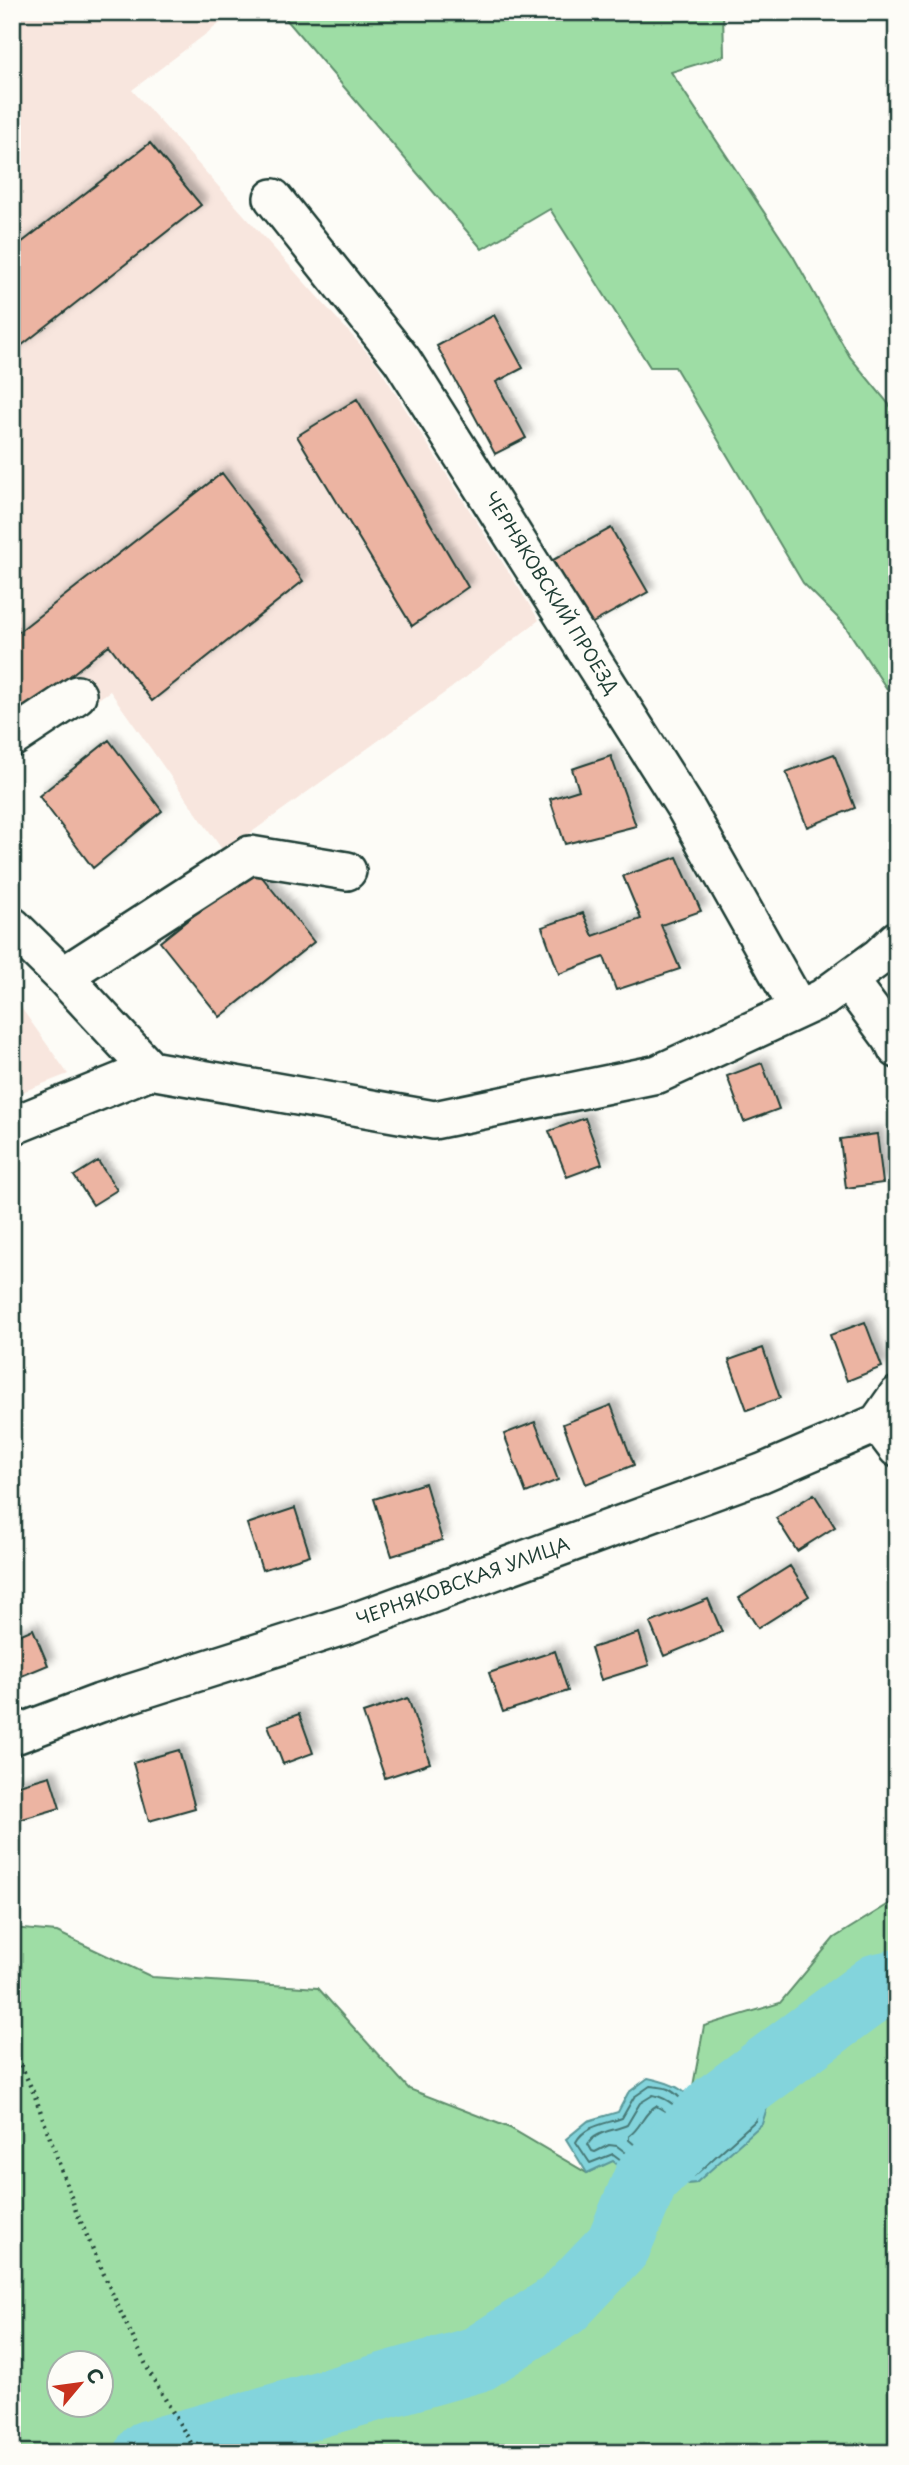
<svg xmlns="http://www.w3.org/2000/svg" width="909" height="2465" font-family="'Playpen Sans',sans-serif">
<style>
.built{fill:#f8e6de}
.green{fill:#9edda5;stroke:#5e8d6c;stroke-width:2;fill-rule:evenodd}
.water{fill:#83d4dc;stroke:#5b9899;stroke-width:2}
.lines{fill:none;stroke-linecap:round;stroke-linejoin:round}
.shore{stroke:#477977;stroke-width:2}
.river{stroke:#83d4dc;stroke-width:66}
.building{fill:#ecb4a2;stroke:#1f3d34;stroke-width:2;filter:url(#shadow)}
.minor-casing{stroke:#1f3d34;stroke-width:42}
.path{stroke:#1f3d34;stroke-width:4.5;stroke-dasharray:2 5;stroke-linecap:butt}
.minor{stroke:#fdfcf7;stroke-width:37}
.labels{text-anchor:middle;stroke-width:5;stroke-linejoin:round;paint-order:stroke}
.street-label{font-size:18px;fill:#1f3d34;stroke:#fdfcf7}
</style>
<defs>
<filter id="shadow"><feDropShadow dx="6" dy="-6" stdDeviation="3.5" flood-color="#0004"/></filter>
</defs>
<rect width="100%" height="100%" fill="#fdfcf7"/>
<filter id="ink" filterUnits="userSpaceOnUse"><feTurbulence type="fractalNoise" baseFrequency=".0143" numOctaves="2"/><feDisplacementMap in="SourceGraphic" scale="14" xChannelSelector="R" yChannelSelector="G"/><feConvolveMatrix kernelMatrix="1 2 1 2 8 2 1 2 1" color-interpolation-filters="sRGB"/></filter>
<g filter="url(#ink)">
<path class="built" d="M12 12H224L227 18 132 90 375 361 539 620 450 689 224 852 110 691 12 758Z
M12 995 68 1074 12 1096Z"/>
<path class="green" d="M280 12H723L724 56 671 72 793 256 850 357 897 414V704L843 623 803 583 675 367H650L550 209 482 249Z
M897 1899V2453H12V1928L57 1932 152 1977 318 1988 409 2089 510 2128 587 2173 613 2160 633 2178 682 2184 696 2183 713 2126 691 2097 704 2026 780 2003 834 1938ZM60 2364H102V2406H60Z"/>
<path class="water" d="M756 2066 778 2072 762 2124 696 2183 659 2186 633 2178 613 2161 587 2173 566 2139 588 2121 618 2112 628 2093 648 2078C688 2086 689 2097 714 2125L729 2097Z"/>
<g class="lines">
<path class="shore" d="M761 2074 767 2076 768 2080 755 2121 694 2176 659 2179 637 2172 613 2154 590 2163 576 2142C585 2125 606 2124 622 2118L634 2097 650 2086C656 2087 663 2087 668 2089 686 2097 701 2130 716 2131L721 2127 735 2101 757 2075Z
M653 2095C686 2102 688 2135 714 2141L715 2145 690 2167 661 2170 641 2164 617 2146 609 2145 595 2152 592 2151 588 2144C596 2131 614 2131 627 2125L640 2103Z
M656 2106 673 2116 696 2145V2149C673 2169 649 2158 629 2140V2136C641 2128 644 2112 656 2106Z"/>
<path class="river" d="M148 2453 478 2359 562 2305 618 2246 646 2179 718 2105 878 1986 897 1982"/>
</g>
<path class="building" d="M150 143 201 205 12 353V250Z
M494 315 523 368 496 382 526 438 495 454 437 346Z
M357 399 468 587 412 626 297 436Z
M222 473 303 581 152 701 109 645 12 722V637Z
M611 528 648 592 589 625 553 560Z
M109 740 162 811 93 868 39 796Z
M834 754 855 808 807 827 786 772Z
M611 756 636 826 565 844 550 799 579 790 572 769Z
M677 857 701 911 661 925 680 969 616 990 604 957 559 974 542 927 583 913 593 936 641 919 623 876Z
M254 867 314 942 220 1017 160 942Z
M762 1063 779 1109 744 1122 727 1076Z
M585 1118 602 1164 567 1177 549 1131Z
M877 1134 883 1183 846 1188 840 1139Z
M98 1161 117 1190 93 1205 74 1176Z
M865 1322 882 1367 847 1381 830 1335Z
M763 1348 780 1398 747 1410 729 1360Z
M611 1405 634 1465 586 1484 563 1424Z
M535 1422 558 1480 526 1493 504 1434Z
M425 1483 442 1540 392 1556 374 1499Z
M814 1494 835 1527 797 1551 776 1518Z
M295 1508 310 1555 262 1570 247 1524Z
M790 1566 809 1596 758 1628 739 1598Z
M708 1599 722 1632 664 1656 650 1623Z
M33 1629 48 1665 12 1680V1638Z
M639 1633 649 1665 601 1680 591 1648Z
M555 1651 568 1691 503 1712 489 1673Z
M408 1698 430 1763 385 1778 363 1713Z
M299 1714 313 1753 283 1764 268 1725Z
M179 1750 195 1808 149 1821 133 1763Z
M50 1776 60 1808 12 1822V1787Z"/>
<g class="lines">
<g class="minor-casing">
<path id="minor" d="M273 198 402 360 685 807 798 1008
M12 738 77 695
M12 926 63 976 150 1070
M63 976 250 855 347 871
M848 980 892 1039 897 1049
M150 1070 434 1120 658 1074 823 998 879 957 897 940
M12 1126 150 1070
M878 1423 897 1448
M12 1736 100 1703 349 1624 762 1473 878 1423 897 1396"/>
</g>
<path class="path" d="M12 2046 35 2096 76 2211 121 2313 152 2377 197 2453"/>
<use href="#minor" class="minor"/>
</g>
</g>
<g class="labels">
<g class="street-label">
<text transform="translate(551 593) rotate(58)" y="6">ЧЕРНЯКОВСКИЙ ПРОЕЗД</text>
<text transform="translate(463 1582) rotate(-20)" y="6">ЧЕРНЯКОВСКАЯ УЛИЦА</text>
</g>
</g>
<rect width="909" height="2465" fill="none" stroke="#fdfcf7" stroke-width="42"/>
<rect x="21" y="21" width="867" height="2423" fill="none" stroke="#1f3d34" stroke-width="2.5" filter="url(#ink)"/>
<g transform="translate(80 2384) rotate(61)"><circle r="33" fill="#fdfcf7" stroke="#a4b0a9" stroke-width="2"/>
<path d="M0-5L12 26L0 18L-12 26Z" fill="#c8321e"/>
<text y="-10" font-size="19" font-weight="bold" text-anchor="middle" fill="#1f3d34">С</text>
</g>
</svg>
